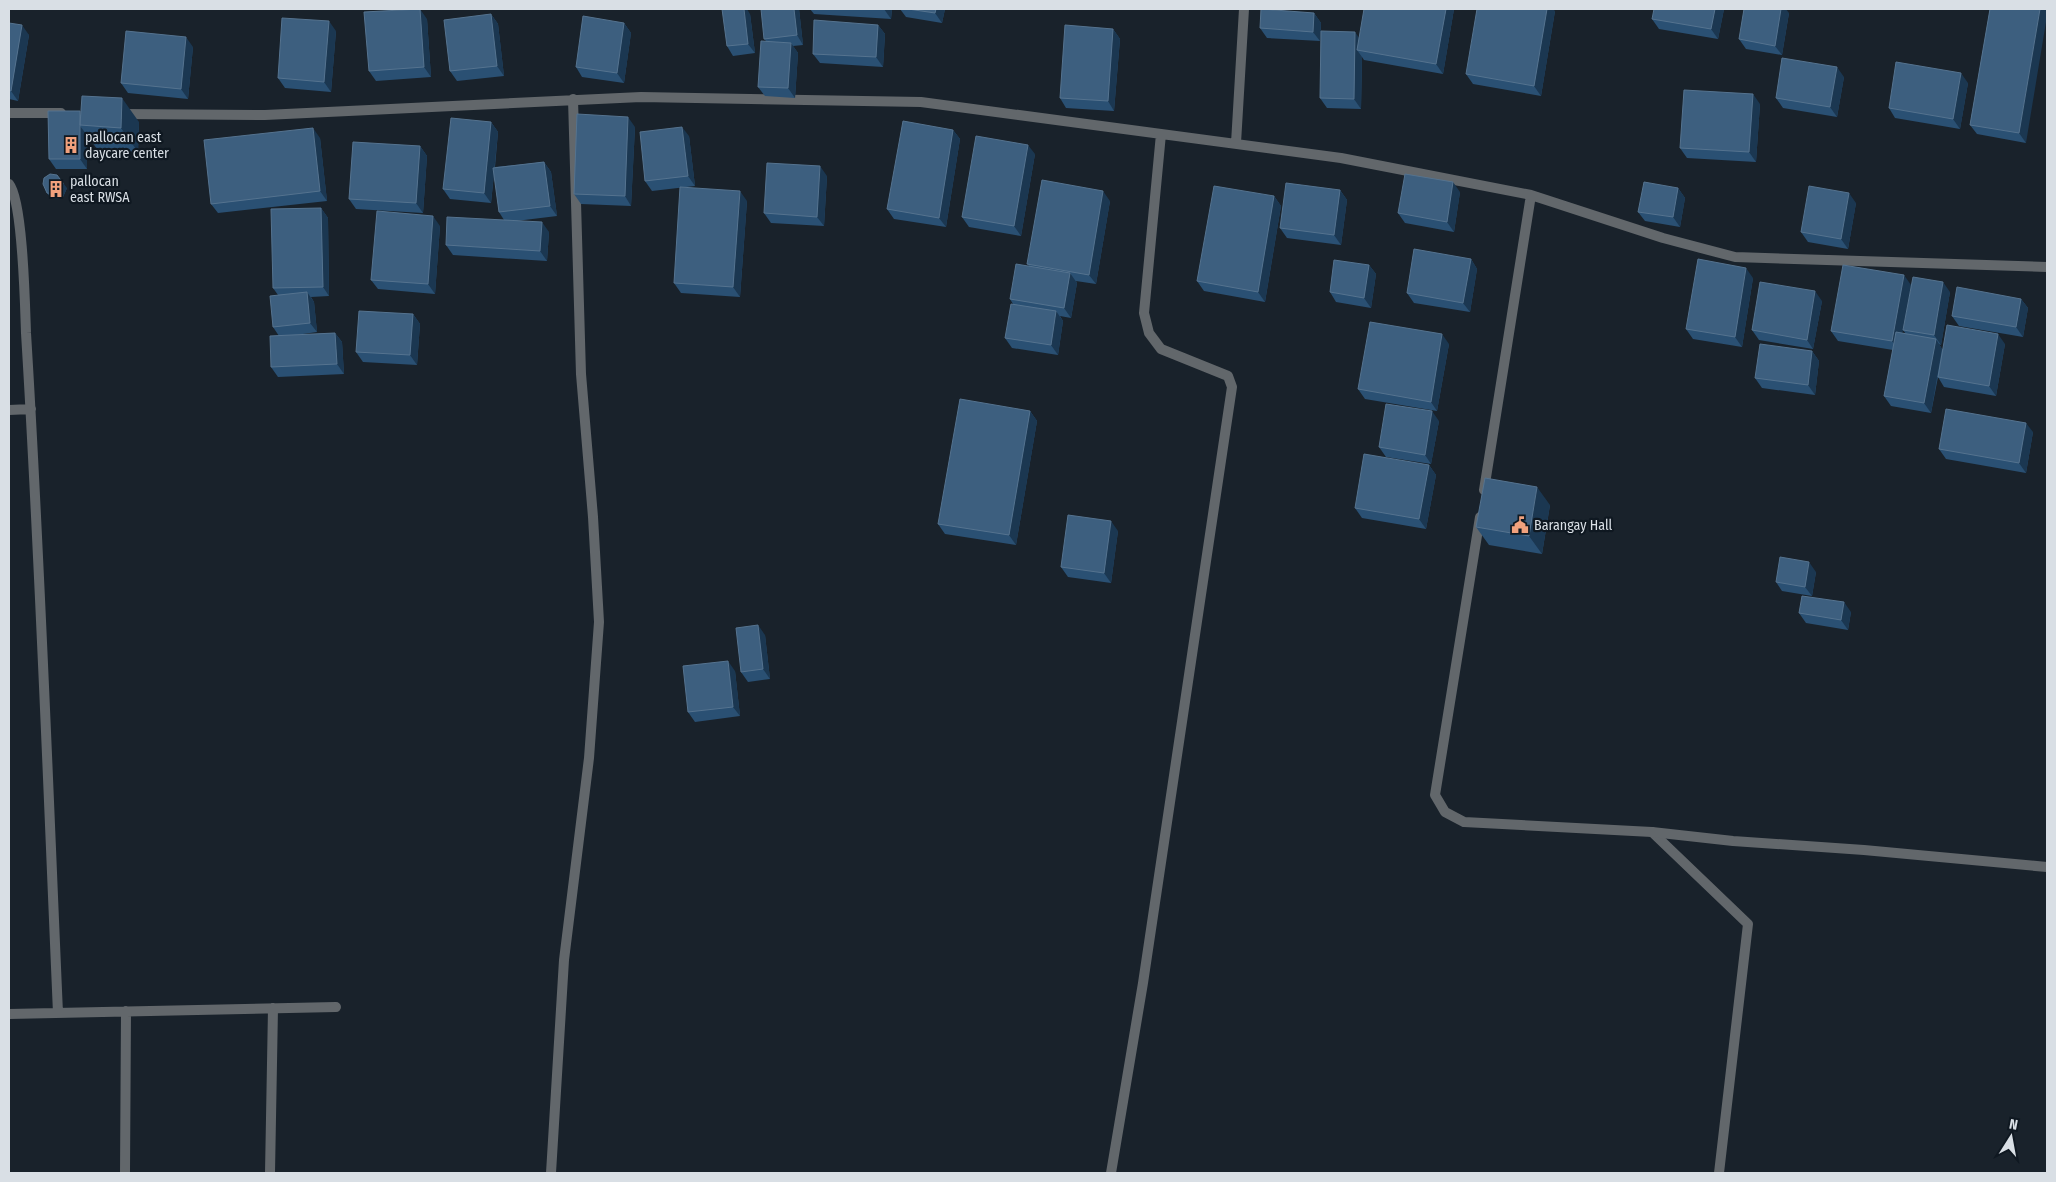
<svg xmlns="http://www.w3.org/2000/svg" width="2056" height="1182" font-family="'Fira Sans Condensed',sans-serif">
<style>
.lines{fill:none;stroke-linecap:round;stroke-linejoin:round}
.service{stroke:#62676b;stroke-width:10}
.minor{stroke:#62676b;stroke-width:10}
.wall{fill:#2a5073}
.shaded-wall{fill:#1b3751}
.building{fill:#3d5f7f;stroke:#55738f}
.labels{text-anchor:middle;stroke-width:4.5;stroke-linejoin:round;paint-order:stroke}
.poi-label{font-size:14px;fill:#d9dfe5;stroke:#0f1821;text-anchor:start}
</style>
<rect width="100%" height="100%" fill="#19222b"/>
<g class="lines">
<path class="service" d="M1652 832 1748 924 1719 1173"/>
<path class="minor" d="M9 113H61
M121 114 265 115 641 97 921 102 1341 158 1531 195 1663 238 1735 257 2047 267
M1236 143 1244 9
M9 184C23 201 25 306 26 333 40 559 48 786 58 1013
M9 410 31 409
M1484 490 1531 195
M1480 517 1435 795 1445 812 1464 822 1652 832 1733 841 1864 850 2047 867
M9 1014 336 1007
M125 1173 126 1011
M270 1173 273 1008
M551 1173 564 960 589 758 599 622 593 517 581 374 573 99
M1111 1173 1143 983 1232 387 1228 376 1161 349 1149 333 1144 313 1161 134"/>
</g>
<path class="wall" d="M799 9 803 45 793 46 798 53 795 98 765 96 758 87 766 41 764 39Z
M810 9H892L891 19 814 14Z
M900 9H945L942 23 906 17Z
M1454 9 1443 74 1364 60 1362 57 1361 109 1327 108 1320 98 1359 38Z
M1724 9 1718 39 1659 29 1652 19Z
M1990 9 2026 143 1977 134 1970 125Z
M1555 11 1541 96 1473 84 1466 74Z
M1314 13 1321 23 1320 41 1267 38 1260 28Z
M1789 13 1782 55 1746 49 1739 39Z
M491 14 498 24 504 76 457 81 450 71Z
M750 14 755 53 733 56 727 46Z
M427 19 431 77 376 81 369 71Z
M9 23 29 35 18 101 9 99Z
M624 23 631 33 624 83 582 77 576 67Z
M878 25 885 34 883 67 820 63 813 54Z
M1113 29 1120 39 1114 111 1066 108 1060 98Z
M336 31 331 92 285 88 278 78Z
M193 47 188 99 128 93 121 83Z
M1844 77 1837 117 1783 108 1776 98Z
M1968 83 1960 129 1895 118 1889 108Z
M1760 104 1756 162 1687 158 1680 148Z
M48 111 139 122 138 152 97 149 87 135V169H56L49 159Z
M491 122 498 132 495 167 544 162 551 172 557 216 516 221 549 232 547 261 453 255 446 245 504 220 499 212 494 174 491 203 450 199 443 189Z
M635 127 631 206 581 204 574 194Z
M953 130 960 139 946 227 894 219 887 209Z
M689 136 695 186 652 191 645 181Z
M320 138 327 201 218 213 211 204Z
M420 146 427 156 423 213 356 209 349 199Z
M1035 154 1021 236 969 227 962 217Z
M827 176 824 226 771 223 764 213Z
M67 188 63 197 57 199 51 198 47 193Z
M1678 188 1685 198 1680 227 1645 221 1638 212Z
M1340 190 1347 200 1341 245 1287 238 1280 228Z
M1460 192 1454 232 1405 223 1398 213Z
M1274 196 1281 206 1265 302 1204 291 1197 281Z
M747 201 740 297 681 293 674 283Z
M1110 201 1096 284 1076 281 1077 283 1071 318 1060 316 1063 321 1058 355 1012 348 1005 338 1013 304 1010 299 1029 266 1027 264Z
M1856 203 1848 249 1808 242 1801 232Z
M321 208 328 218 329 296 311 297 314 302 317 332 296 335 335 333 342 342 344 374 278 377 271 367 279 336 273 327 278 295 273 288Z
M440 226 435 294 378 289 371 280Z
M1471 259 1477 269 1470 312 1414 303 1407 293Z
M1369 265 1376 274 1371 308 1336 302 1330 292Z
M1753 278 1742 347 1693 339 1686 329Z
M1911 285 1902 333 1906 334 1903 330 1950 292 1941 345 1939 344 1942 349 2005 344 1996 396 1944 387 1938 377 1931 413 1891 406 1884 396 1893 350 1838 341 1831 331Z
M2021 299 2028 308 2023 337 1959 326 1952 316Z
M1822 301 1813 349 1759 340 1752 330Z
M413 314 420 324 417 365 363 362 356 352Z
M1449 344 1437 411 1365 399 1358 389Z
M1812 351 1819 361 1815 395 1762 388 1755 378Z
M1030 411 1037 421 1016 545 945 534 938 524Z
M1439 421 1431 464 1386 457 1379 447Z
M2033 432 2026 473 1946 459 1939 449Z
M1429 465 1436 475 1426 529 1362 518 1355 508Z
M1550 505 1542 554 1489 545 1476 527Z
M1118 531 1111 583 1068 577 1061 567Z
M1816 572 1812 596 1782 591 1776 582Z
M1851 612 1848 630 1806 623 1799 613Z
M765 635 770 679 748 682 741 672Z
M735 671 740 716 695 722 688 712Z"/>
<path class="shaded-wall" d="M420 9 427 19 431 77 424 67Z
M744 9H747L750 14 755 53 748 44Z
M794 9H799L803 45 797 35Z
M884 9H892L891 19Z
M936 9H945L942 23 935 13Z
M1446 9H1454L1443 74 1436 64Z
M1547 9H1553L1555 11 1541 96 1534 86Z
M1715 9H1724L1718 39 1711 29Z
M1781 9H1786L1789 13 1782 55 1775 46Z
M2040 9H2047V16L2026 143 2019 133Z
M1314 13 1321 23 1320 41 1313 32Z
M491 14 498 24 504 76 497 66Z
M329 21 336 31 331 92 324 82Z
M624 23 631 33 624 83 617 73Z
M22 25 29 35 18 101 11 91Z
M878 25 885 34 883 67 876 57Z
M1113 29 1120 39 1114 111 1108 101Z
M1355 32 1362 42 1357 50 1362 57 1361 109 1354 99Z
M186 37 193 47 188 99 181 89Z
M791 43 798 53 795 98 788 88Z
M1837 67 1844 77 1837 117 1830 107Z
M1961 73 1968 83 1960 129 1953 119Z
M1753 94 1760 104 1756 162 1749 152Z
M122 98 139 122 138 152 121 128Z
M628 117 635 127 631 206 625 196Z
M491 122 498 132 491 203 484 193Z
M80 126 87 135V169L80 159Z
M682 127 689 136 695 186 688 176Z
M313 128 320 138 327 201 320 191Z
M953 130 960 139 946 227 939 218Z
M1028 145 1035 154 1021 236 1014 226Z
M420 146 427 156 423 213 416 203Z
M544 162 551 172 557 216 550 206Z
M820 166 827 176 824 226 817 217Z
M57 175 67 188 63 197 60 192Z
M1453 182 1460 192 1454 232 1447 222Z
M1678 188 1685 198 1680 227 1673 217Z
M1340 190 1347 200 1341 245 1334 235Z
M740 191 747 201 740 297 733 287Z
M1103 191 1110 201 1096 284 1089 275Z
M1849 193 1856 203 1848 249 1841 239Z
M1274 196 1281 206 1265 302 1258 292Z
M321 208 328 218 329 296 323 287Z
M433 216 440 226 435 294 428 284Z
M542 222 549 232 547 261 540 251Z
M1471 259 1477 269 1470 312 1463 303Z
M1369 265 1376 274 1371 308 1364 298Z
M1746 268 1753 278 1742 347 1735 337Z
M1070 273 1077 283 1071 318 1064 308Z
M1904 275 1911 285 1899 351 1892 341Z
M1943 282 1950 292 1941 345 1934 335Z
M1815 291 1822 301 1813 349 1807 340Z
M307 292 314 302 317 332 310 323Z
M2021 299 2028 308 2023 337 2016 327Z
M1056 311 1063 321 1058 355 1051 345Z
M413 314 420 324 417 365 410 355Z
M335 333 342 342 344 374 337 364Z
M1442 334 1449 344 1437 411 1431 402Z
M1998 334 2005 344 1996 396 1989 386Z
M1936 339 1942 349 1931 413 1924 403Z
M1812 351 1819 361 1815 395 1808 385Z
M1030 411 1037 421 1016 545 1009 535Z
M1432 411 1439 421 1431 464 1425 455Z
M2026 423 2033 432 2026 473 2019 463Z
M1429 465 1436 475 1426 529 1419 519Z
M1537 487 1550 505 1542 554 1529 536Z
M1111 521 1118 531 1111 583 1104 573Z
M1809 562 1816 572 1812 596 1805 587Z
M1844 602 1851 612 1848 630 1841 620Z
M758 625 765 635 770 679 763 669Z
M728 661 735 671 740 716 733 707Z"/>
<path class="building" d="M420 9 424 67 369 71 364 12Z
M722 9H744L748 44 727 46Z
M761 9H794L797 35 764 39Z
M908 9H936L935 13Z
M1261 9 1314 13 1313 32 1260 28Z
M1364 9H1446L1436 64 1357 50Z
M1477 9H1547L1534 86 1466 74Z
M1654 9H1715L1711 29 1652 19Z
M1744 9H1781L1775 46 1739 39Z
M1990 9H2040L2019 133 1970 125Z
M491 14 497 66 450 71 444 20Z
M583 16 624 23 617 73 576 67Z
M282 18 329 21 324 82 278 78Z
M814 20 878 25 876 57 813 54Z
M9 23 22 25 11 91 9 90Z
M1065 25 1113 29 1108 101 1060 98Z
M126 31 186 37 181 89 121 83Z
M1321 31 1355 32 1354 99 1320 98Z
M761 41 791 43 788 88 758 87Z
M1782 58 1837 67 1830 107 1776 98Z
M1896 62 1961 73 1953 119 1889 108Z
M1684 90 1753 94 1749 152 1680 148Z
M82 96 122 98 121 128 80 125Z
M48 111H80V159H49Z
M577 114 628 117 625 196 574 194Z
M451 118 491 122 484 193 443 189Z
M903 121 953 130 939 218 887 209Z
M682 127 688 176 645 181 640 132Z
M313 128 320 191 211 204 204 140Z
M976 136 1028 145 1014 226 962 217Z
M353 142 420 146 416 203 349 199Z
M544 162 550 206 499 212 493 168Z
M767 163 820 166 817 217 764 213Z
M50 174 57 175 63 183 60 192 54 194 47 193 43 184 44 178Z
M1405 174 1453 182 1447 222 1398 213Z
M1042 180 1103 191 1089 275 1027 264Z
M1644 182 1678 188 1673 217 1638 212Z
M1286 183 1340 190 1334 235 1280 228Z
M1214 186 1274 196 1258 292 1197 281Z
M1809 186 1849 193 1841 239 1801 232Z
M680 187 740 191 733 287 674 283Z
M321 208 323 287 273 288 271 209Z
M377 211 433 216 428 284 371 280Z
M447 217 542 222 540 251 446 245Z
M1414 249 1471 259 1463 303 1407 293Z
M1698 259 1746 268 1735 337 1686 329Z
M1334 260 1369 265 1364 298 1330 292Z
M1016 264 1070 273 1064 308 1010 299Z
M1843 265 1904 275 1892 341 1831 331Z
M1913 277 1943 282 1934 335 1903 330Z
M1760 282 1815 291 1807 340 1752 330Z
M1957 287 2021 299 2016 327 1952 316Z
M307 292 310 323 273 327 270 296Z
M1011 304 1056 311 1051 345 1005 338Z
M359 311 413 314 410 355 356 352Z
M1370 322 1442 334 1431 402 1358 389Z
M1947 325 1998 334 1989 386 1938 377Z
M1896 332 1936 339 1924 403 1884 396Z
M335 333 337 364 271 367 270 336Z
M1760 344 1812 351 1808 385 1755 378Z
M960 399 1030 411 1009 535 938 524Z
M1386 404 1432 411 1425 455 1379 447Z
M1946 409 2026 423 2019 463 1939 449Z
M1364 454 1429 465 1419 519 1355 508Z
M1485 478 1537 487 1529 536 1476 527Z
M1068 515 1111 521 1104 573 1061 567Z
M1780 557 1809 562 1805 587 1776 582Z
M1802 596 1844 602 1841 620 1799 613Z
M758 625 763 669 741 672 736 628Z
M728 661 733 707 688 712 683 666Z"/>
<defs>
<g id="building-bare" transform="scale(1.35)"><path d="M-4-6H4V6H1V3H-1V6H-4ZM-2.5-4.3h1.7v1.8h-1.7ZM.8-4.3h1.7v1.8H.8ZM-2.5-1h1.7V.8h-1.7ZM.8-1h1.7V.8H.8Z" fill="#f1a17d" stroke="#0f1821" stroke-width="2.5" paint-order="stroke"/></g>
<g id="civic-bare" transform="scale(1.35)"><path d="M-.6-6.5H3V-4.5H.6V-3L4-1V1h2V6H-6V1h2V-1L-.6-3ZM-1.2 2.5V6h2.4V2.5Z" fill="#f1a17d" stroke="#0f1821" stroke-width="2.5" paint-order="stroke"/></g>
</defs>
<g fill-rule="evenodd">
<use href="#building-bare" x="71" y="145"/>
<use href="#building-bare" x="56" y="189"/>
<use href="#civic-bare" x="1520" y="525"/>
</g>
<g class="labels">
<g class="poi-label">
<text x="85" y="142">pallocan east<tspan x="85" dy="16">daycare center</tspan></text>
<text x="70" y="186">pallocan<tspan x="70" dy="16">east RWSA</tspan></text>
<text x="1534" y="530">Barangay Hall</text>
</g>
</g>
<rect width="2056" height="1182" fill="none" stroke="#d9dfe5" stroke-width="20"/>
<g transform="translate(2011 1137) rotate(11)" stroke="#0f1821" stroke-width="4" paint-order="stroke">
<path d="M0-4L9 19L0 12L-9 19Z" fill="#d9dfe5"/>
<text y="-8" font-size="14" font-weight="bold" text-anchor="middle" fill="#d9dfe5">N</text>
</g>
</svg>
